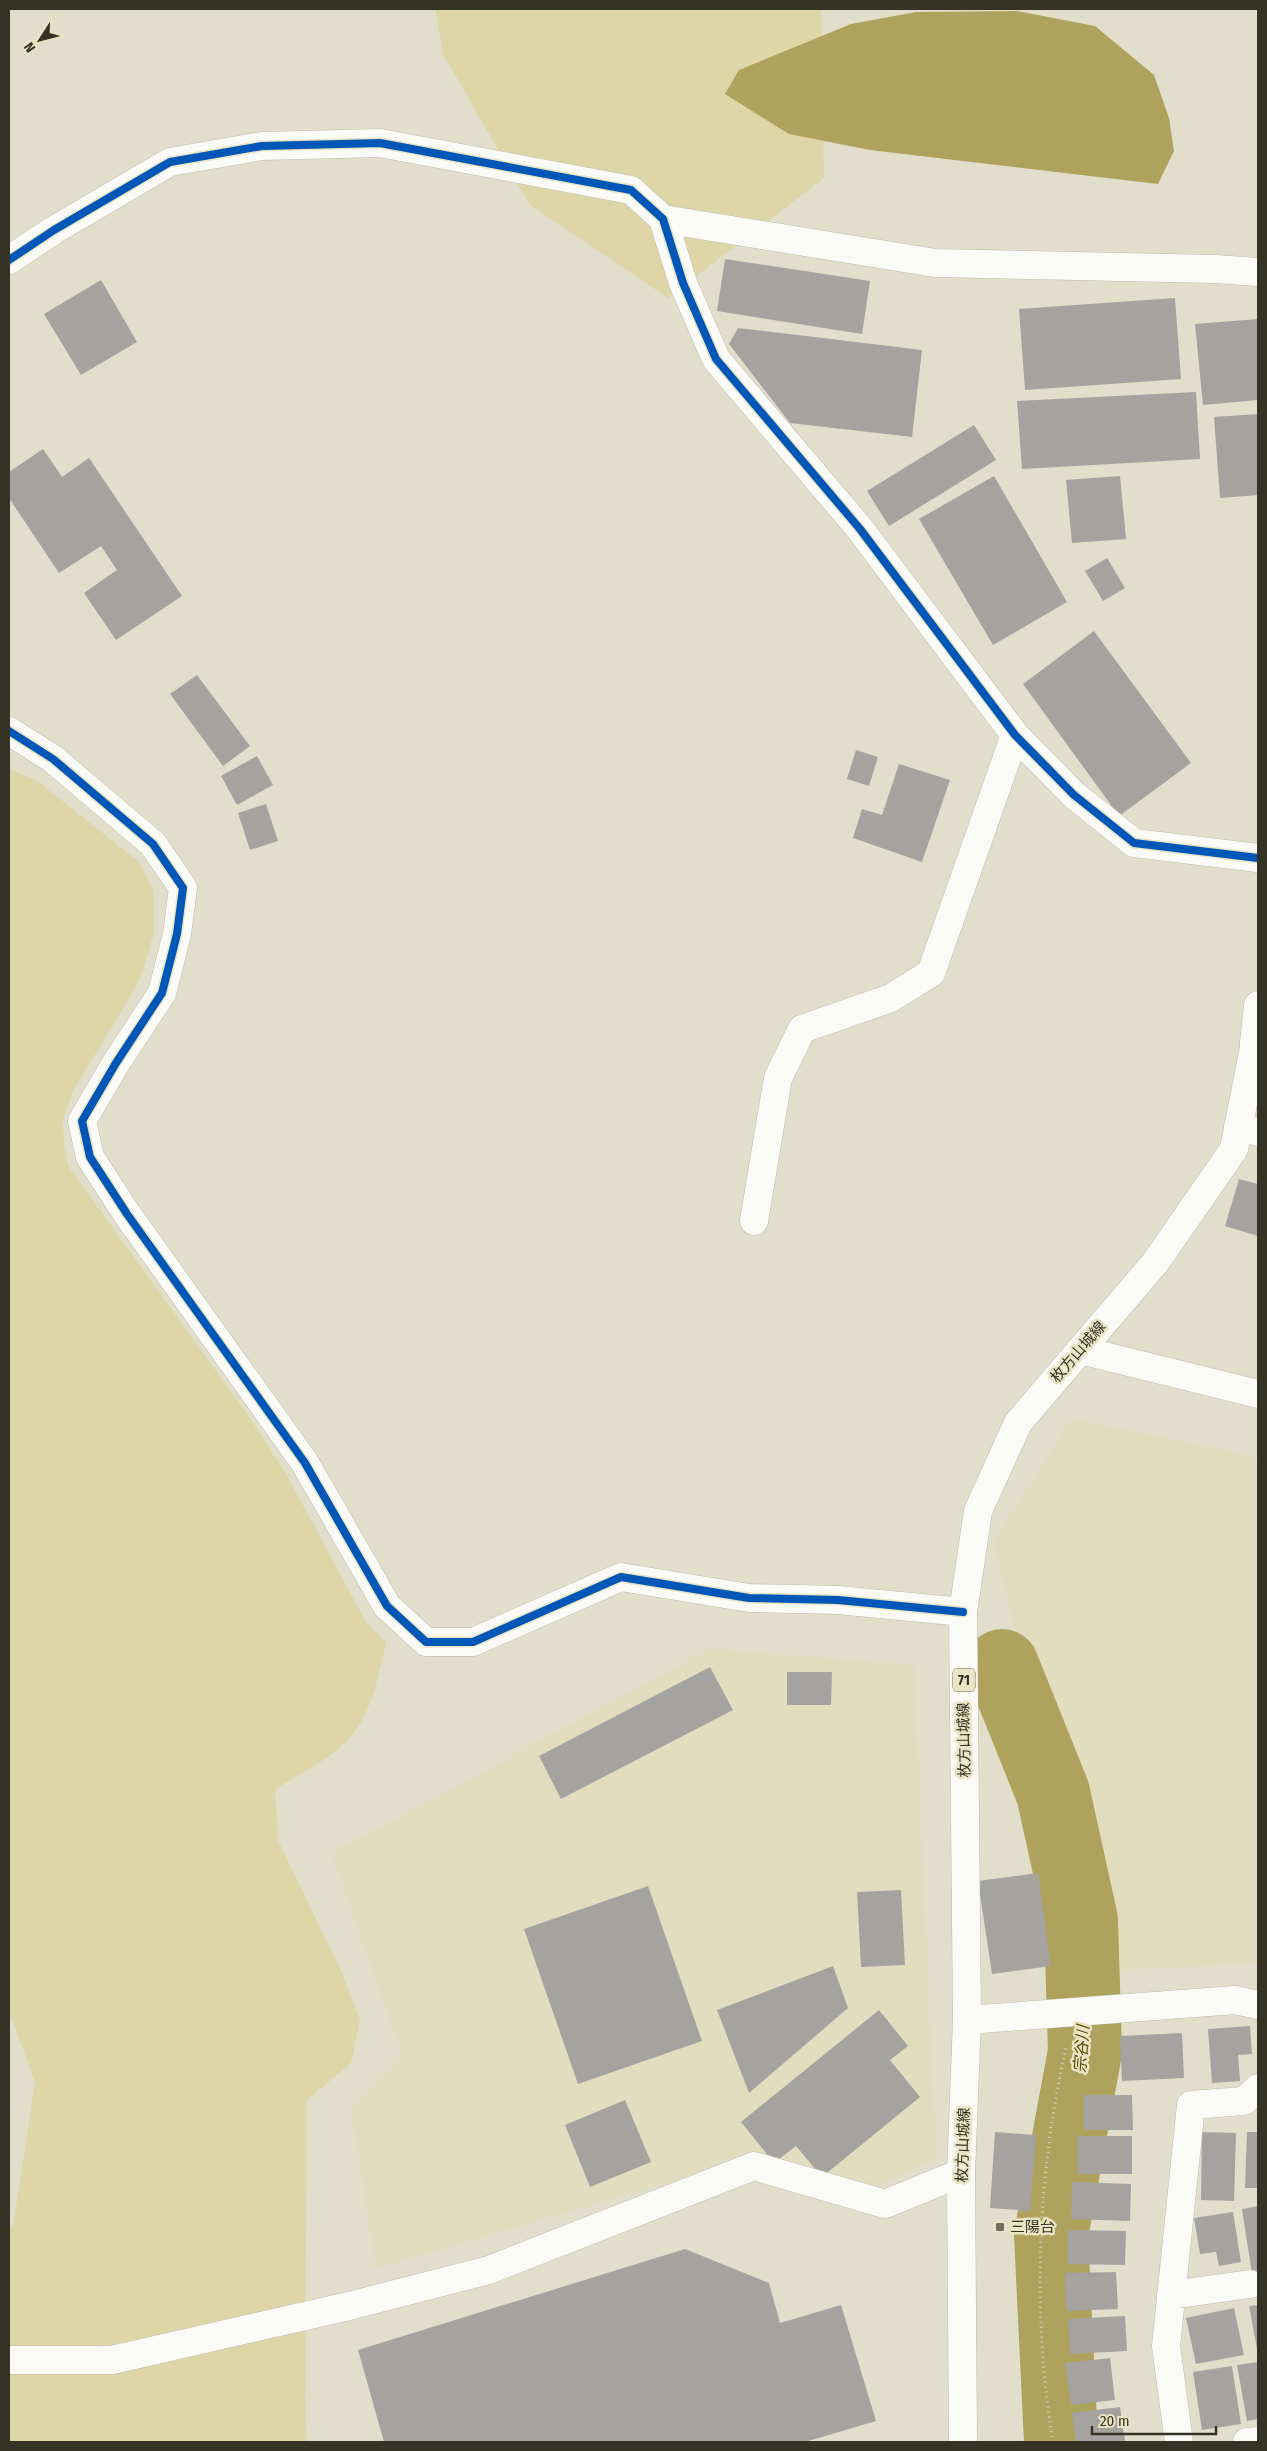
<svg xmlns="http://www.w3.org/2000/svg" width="1267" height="2451" font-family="'Fira Sans Condensed','Noto Sans JP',sans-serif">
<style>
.built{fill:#e3ddbf}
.green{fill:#dfd6a8}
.water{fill:#aea25c}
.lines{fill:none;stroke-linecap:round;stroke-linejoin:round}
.river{stroke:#aea25c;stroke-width:74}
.building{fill:#a4a3a0}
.minor-casing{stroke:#bebcae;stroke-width:29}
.major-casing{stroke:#bebcae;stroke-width:29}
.path{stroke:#d3d2cd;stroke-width:3;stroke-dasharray:1 4;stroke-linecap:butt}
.minor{stroke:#fafaf7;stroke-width:28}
.major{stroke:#fafaf7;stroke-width:28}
.cycleway-casing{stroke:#e9e4c3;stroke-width:11}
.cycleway{stroke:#0057b8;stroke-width:8}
.poi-dot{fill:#716e60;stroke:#e9e4c3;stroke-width:2}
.labels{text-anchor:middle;stroke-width:5;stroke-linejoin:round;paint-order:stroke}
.shield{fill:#e9e4c3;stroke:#6b6755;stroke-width:1}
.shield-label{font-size:14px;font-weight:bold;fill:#353226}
.street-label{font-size:15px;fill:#353226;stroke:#e9e4c3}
.poi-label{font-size:15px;fill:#353226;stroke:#e9e4c3;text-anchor:start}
.water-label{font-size:16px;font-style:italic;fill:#554a00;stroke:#e9e4c3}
</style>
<rect width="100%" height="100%" fill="#e1decb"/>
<path class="built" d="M1072 1419 1258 1457V1963L1117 1970 1017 1640 993 1541Z
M709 1649 914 1665 936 2159 877 2186 749 2159 376 2268 351 2108 402 2055 332 1854Z"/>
<path class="green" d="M435 9H821L824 178 668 298 530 205 443 54Z
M9 769 36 780 138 861 153 889 154 932 143 971 134 990 73 1091 63 1120 64 1145 69 1167 250 1418 285 1472 366 1622 386 1642C379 1674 371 1718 346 1742 326 1761 299 1775 275 1789L278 1840 341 1971 360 2020 351 2063 307 2100 305 2401 307 2442H9V2228L13 2226 35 2082 9 2011Z"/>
<path class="water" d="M1017 11 1095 26 1154 75 1169 118 1174 151 1158 184 870 150 789 134 725 94 739 70 851 24 916 12Z"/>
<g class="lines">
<path class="river" d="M1002 1666 1053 1793 1081 1920 1085 2052 1051 2235 1061 2442"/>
</g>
<path class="building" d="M725 259 870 281 862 334 717 311Z
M101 280 137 342 81 375 44 314Z
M1175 298 1181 379 1025 390 1019 309Z
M1258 319V400L1203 405 1195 324Z
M738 328 922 350 912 437 790 423 729 344Z
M1196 392 1200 459 1022 469 1017 401Z
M1258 414V495L1220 498 1214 417Z
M974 425 996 460 889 526 867 491Z
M43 449 62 477 89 458 182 596 116 640 84 593 117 570 101 546 59 573 9 498V472Z
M994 476 1067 602 993 645 919 519Z
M1120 476 1126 539 1072 543 1066 480Z
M1107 558 1125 588 1103 601 1085 571Z
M1094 631 1191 763 1119 816 1023 684Z
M197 675 250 746 223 766 170 694Z
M856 750 878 757 869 786 847 779Z
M257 756 273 785 237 805 221 776Z
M899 764 950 780 922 862 853 838 862 809 882 815Z
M266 804 278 841 250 850 238 813Z
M1239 1179 1258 1184V1236L1225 1226Z
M710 1667 733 1710 561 1799 539 1756Z
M787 1672H832L831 1705H787Z
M1038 1873 1051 1966 992 1974 978 1881Z
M648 1886 702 2041 578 2084 524 1929Z
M901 1890 905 1965 861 1967 857 1892Z
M833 1966 848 2008 749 2093 717 2010Z
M879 2010 908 2046 890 2060 920 2097 822 2177 796 2146 774 2163 741 2122Z
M1250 2026 1252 2054 1238 2055 1240 2081 1212 2083 1208 2029Z
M1182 2033 1184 2078 1122 2081 1120 2036Z
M1084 2095H1132L1133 2130H1084Z
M625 2100 651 2162 590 2187 565 2125Z
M995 2132 1036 2135 1030 2211 990 2208Z
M1202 2132 1236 2133 1234 2201 1201 2200Z
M1247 2132H1258V2188H1245Z
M1078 2136H1132V2174H1078Z
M1072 2182 1131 2184 1130 2221 1071 2219Z
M1258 2206V2273L1252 2274 1242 2209Z
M1233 2212 1241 2262 1219 2266 1216 2252 1200 2254 1194 2218Z
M1068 2230 1126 2231 1125 2265 1068 2264Z
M685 2249 769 2283 780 2323 841 2305 876 2421 805 2442H384L358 2350Z
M1116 2272 1118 2309 1066 2311 1065 2273Z
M1258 2305V2349H1257L1249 2306Z
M1234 2308 1244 2355 1196 2364 1186 2318Z
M1125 2316 1127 2351 1070 2354 1068 2319Z
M1110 2358 1115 2400 1071 2405 1065 2363Z
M1258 2362V2419L1247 2421 1237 2365Z
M1232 2366 1241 2424 1202 2430 1193 2372Z
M1120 2407 1125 2442H1076L1072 2413Z"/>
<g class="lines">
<g class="minor-casing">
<path id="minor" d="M663 219 935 263 1215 269 1258 272
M9 260 54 230 170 162 262 146 380 143 631 190 663 219 683 283 716 359 860 529 1015 735 1074 795 1134 843 1258 858
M9 731 53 759 153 844 183 888 177 934 162 993 116 1063 82 1121 90 1157 127 1214 305 1463 387 1606 426 1642H473L621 1577 749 1598 838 1600 963 1612
M1238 1127 1258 1132
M754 1221 778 1078 802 1029 891 998 931 973 1015 735
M1080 1350 1258 1394
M967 2020 1235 2000 1258 2005
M1171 2295 1250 2284
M9 2360H112L349 2306 489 2270 754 2166 885 2204 961 2173
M1179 2442 1166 2346 1191 2105 1244 2101 1258 2088
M1247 2442 1258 2441"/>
</g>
<g class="major-casing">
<path id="major" d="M963 2442 961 2173 967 2020 963 1612 978 1511 1018 1423 1155 1263 1234 1149 1253 1053 1258 1005"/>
</g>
<path class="path" d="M1053 2442C1032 2315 1037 2174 1066 2048"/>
<use href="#minor" class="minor"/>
<use href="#major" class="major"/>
<g class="cycleway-casing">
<path id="cycleway" d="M9 260 54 230 170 162 262 146 380 143 631 190 663 219 683 283 716 359 860 529 1015 735 1074 795 1134 843 1258 858
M9 731 53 759 153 844 183 888 177 934 162 993 116 1063 82 1121 90 1157 127 1214 305 1463 387 1606 426 1642H473L621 1577 749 1598 838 1600 963 1612"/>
</g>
<use href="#cycleway" class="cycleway"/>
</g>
<rect class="poi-dot" x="995" y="2222" width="10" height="10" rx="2.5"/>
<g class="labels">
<rect class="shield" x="953" y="1668.5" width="22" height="23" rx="4"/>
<g class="shield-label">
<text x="964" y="1685">71</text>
</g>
<g class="street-label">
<text transform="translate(1078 1352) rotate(-49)" y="5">枚方山城線</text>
<text transform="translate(964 1740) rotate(-91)" y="5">枚方山城線</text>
<text transform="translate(963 2145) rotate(-88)" y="5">枚方山城線</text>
</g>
<g class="poi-label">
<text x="1010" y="2232">三陽台</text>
</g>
<g class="water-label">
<text transform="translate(1081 2049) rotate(-86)" y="6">宗谷川</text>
</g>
</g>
<rect width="1267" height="2451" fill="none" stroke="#353226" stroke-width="20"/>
<g transform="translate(40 40) rotate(234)" stroke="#e9e4c3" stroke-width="4" paint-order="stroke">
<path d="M0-4L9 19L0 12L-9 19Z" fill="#353226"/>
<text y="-8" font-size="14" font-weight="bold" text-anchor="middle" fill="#353226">N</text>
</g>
<path d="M1092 2426v8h124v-8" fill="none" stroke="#353226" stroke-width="2.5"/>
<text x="1100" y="2426" font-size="15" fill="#353226" stroke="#e9e4c3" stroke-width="4" paint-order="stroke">20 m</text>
</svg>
